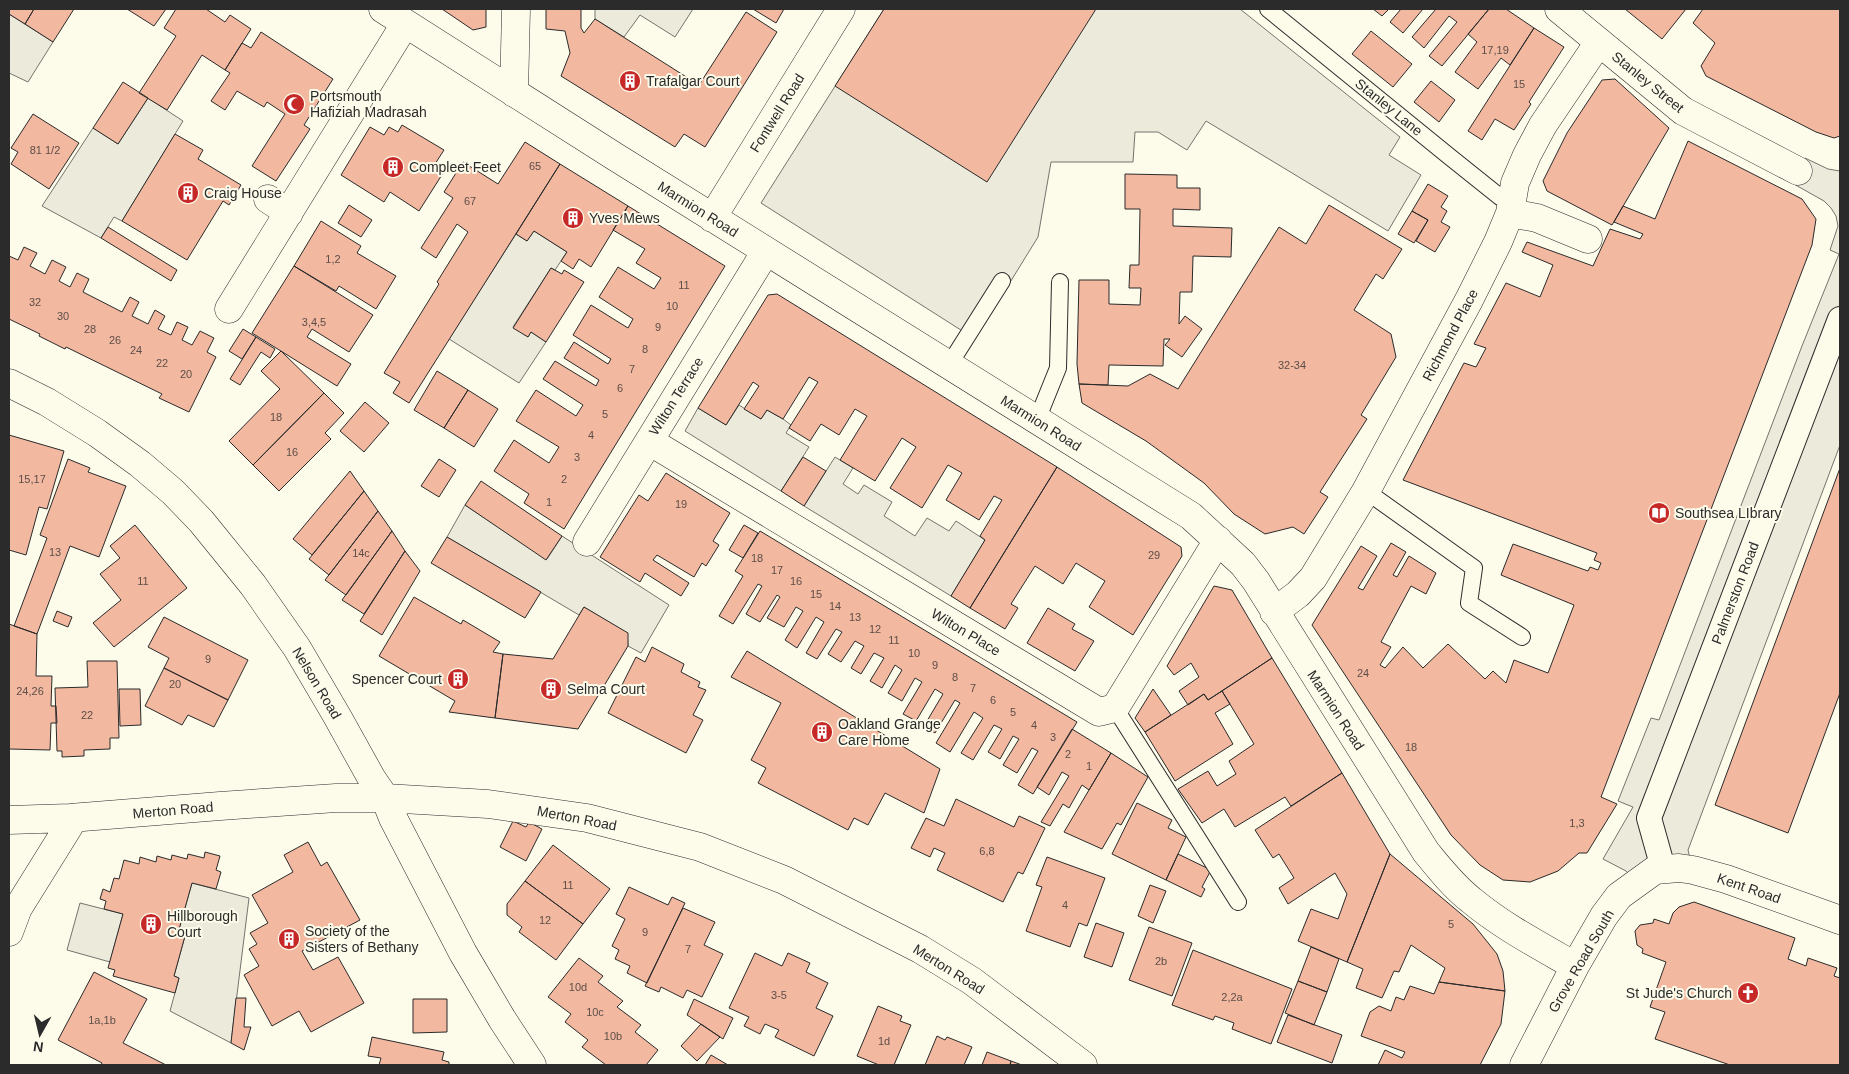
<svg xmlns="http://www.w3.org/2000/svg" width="1849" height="1074" font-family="Helvetica,sans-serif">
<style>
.parking{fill:#eceadb;stroke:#74746e}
.building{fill:#f2b8a0;stroke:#2b2b2b}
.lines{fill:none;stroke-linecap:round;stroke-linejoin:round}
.service-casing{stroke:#2b2b2b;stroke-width:18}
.pedestrian-casing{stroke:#2b2b2b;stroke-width:26}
.minor-casing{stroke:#2b2b2b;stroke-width:29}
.service{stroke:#fdfbea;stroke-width:16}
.pedestrian{stroke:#fdfbea;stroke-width:24}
.minor{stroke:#fdfbea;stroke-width:28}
.labels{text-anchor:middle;stroke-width:4;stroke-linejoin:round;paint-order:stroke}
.number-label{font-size:11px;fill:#5d4e48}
.poi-label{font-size:14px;fill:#2b2b2b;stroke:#fdfbea;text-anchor:start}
.street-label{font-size:14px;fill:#2b2b2b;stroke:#fdfbea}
</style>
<rect width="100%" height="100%" fill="#fdfbea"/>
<path class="parking" d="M595 9H693L675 37 640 15 624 37 595 19Z
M884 9H1240L1400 137 1389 155 1421 175 1388 231 1206 121 1187 150 1158 132H1135L1133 162H1051L1038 237 975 339 761 203Z
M9 14 53 42 28 82 9 73Z
M148 98 183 121 122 221 114 217 101 238 42 206 93 128 118 144Z
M1805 158 1828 169 1840 171V445L1688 850 1693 870 1637 882 1626 871 1603 859 1633 807 1618 801 1651 718 1659 720 1802 346 1839 254 1830 250 1838 226 1836 216 1831 208 1824 201 1792 183Z
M534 231 567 252 555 270 551 268 513 327 528 337 531 332 546 342 519 383 449 339 516 234 527 241Z
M739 405 761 419 767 410 783 419 791 425 786 433 809 447 781 491 685 431 698 408 726 425Z
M835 457 853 468 843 484 858 494 864 485 892 502 884 516 915 536 927 518 949 531 956 521 985 540 951 596 804 506Z
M465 505 547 559 562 536 669 605 641 653 628 646 627 633 584 607 579 615 447 537Z
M192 883 249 898 231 1043 170 1011 179 978 174 976 185 936 178 933Z
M80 903 123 914 110 962 67 950Z"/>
<path class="building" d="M9 9H34L25 24 9 14Z
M34 9H74L53 42 25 24Z
M127 9H166L154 26Z
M176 9H206L225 22 230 15 251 29 225 70 202 55 167 110 139 93 176 36 164 28Z
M442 9H486V27L473 30Z
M546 9H581V28L584 33 595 19 699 85 746 12 777 32 705 147 684 134 675 147 561 76 570 53 565 31 546 29Z
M753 9H784L776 23Z
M884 9H1096L987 182 835 86Z
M1373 9H1389L1382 16Z
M1401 9H1423L1403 33 1390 22Z
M1436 9H1489L1442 66 1429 56 1457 22 1449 16 1424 48 1412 37Z
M1489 9H1506L1534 28 1510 65 1501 58 1478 89 1455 72 1477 42 1468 34Z
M1625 9H1686L1662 39Z
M1703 9H1840V136L1834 138 1816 132 1706 76 1701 66 1715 43 1693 23Z
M1534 28 1564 47 1529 102 1531 104 1514 130 1495 119 1482 140 1468 131Z
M1371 31 1412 64 1393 87 1352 54Z
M261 32 333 79 304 125 310 129 276 181 252 166 285 114 267 102 264 107 237 91 225 110 211 101 230 73 225 70 242 43 251 48Z
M1615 79 1669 128 1612 225 1547 191 1543 181 1567 133 1602 80Z
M1431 81 1455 100 1439 122 1414 102Z
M123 82 148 98 118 144 93 128Z
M33 114 79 143 49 189 11 164 18 152 11 148Z
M402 125 444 150 435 164 445 170 419 211 390 192 384 202 341 175 370 127 384 135 389 127 398 132Z
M175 134 203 150 198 159 241 185 229 205 223 201 187 260 122 221Z
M1688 141 1802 199 1816 219 1812 245 1601 797 1617 804 1587 853H1579L1558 871 1530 882 1503 880 1480 865 1451 835 1312 625 1361 546 1377 556 1358 588 1363 590 1391 543 1406 552 1393 575 1397 577 1409 556 1436 573 1426 594 1411 586 1381 642 1391 647 1380 665 1385 668 1403 647 1423 668 1448 644 1485 679 1493 671 1506 683 1514 660 1548 673 1574 605 1501 575 1513 544 1588 571 1590 567 1598 570 1601 563 1594 560 1597 553 1403 480 1464 363 1476 367 1486 348 1474 344 1506 283 1540 297 1553 265 1522 252 1527 242 1593 266 1610 229 1640 239 1643 234 1614 222 1623 206 1655 219Z
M525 142 560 164 409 403 393 393 400 382 384 373 439 284 437 282 468 232 457 224 436 258 421 248 453 198 444 192 463 162 498 184Z
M560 164 628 206 591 267 579 259 573 269 561 261 567 252 534 231 527 241 516 234Z
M1125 174 1177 175V188H1200V210L1173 209V226L1232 228 1231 257 1193 256 1192 292H1180L1179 324 1185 316 1202 329 1182 357 1165 345 1170 339H1164L1163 366 1109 365 1108 385 1079 384 1077 364 1079 280H1109V304L1140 305 1141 288H1129L1130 265H1139L1140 209H1125Z
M1428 184 1448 196 1441 207 1447 211 1441 222 1450 227 1435 252 1416 241 1428 220 1412 211Z
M349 205 372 220 361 237 338 223Z
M1329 205 1402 249 1383 279 1376 274 1354 310 1391 334 1396 357 1361 415 1367 419 1320 492 1328 497 1304 534 1293 527 1265 534 1234 514 1204 483 1146 441 1082 403 1079 384 1128 386 1150 374 1178 389 1279 227 1306 244Z
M628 206 725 266 564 529 524 503 529 494 494 471 514 440 549 463 559 447 516 421 536 390 576 416 583 405 543 379 555 361 596 386 599 380 564 358 574 342 608 364 611 359 573 335 591 305 628 328 633 319 599 297 618 267 654 289 661 278 636 263 645 249 613 230Z
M1412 211 1428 220 1414 243 1398 234Z
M321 221 361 246 357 253 396 276 376 309 339 286 336 291 294 266Z
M108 227 177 270 171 281 101 238Z
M24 247 37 253 30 266 45 274 52 260 66 267 59 281 70 287 77 273 89 279 83 292 122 312 130 297 139 302 132 316 148 324 155 310 165 316 158 329 171 335 177 322 188 327 182 340 192 345 200 331 214 338 207 352 216 357 189 412 159 398 162 394 66 347 65 349 39 336 40 334 9 319V256L18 260Z
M294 266 373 315 349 352 312 329 307 337 351 364 337 386 252 333Z
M551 268 562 274 564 270 584 282 546 342 531 332 528 337 513 328Z
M777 294 1057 467 970 608 951 596 985 540 980 536 1002 500 994 496 979 520 946 500 962 473 948 465 922 508 890 488 916 447 902 438 875 481 840 460 867 416 855 409 839 435 821 424 810 441 789 428 818 382 809 377 783 419 767 410 761 419 744 409 759 386 753 382 726 425 698 408 768 295Z
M243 329 256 337 242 359 229 351Z
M256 337 275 349 270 358 261 352 240 385 230 379Z
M281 351 324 393 253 465 229 441 280 389 261 371Z
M437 371 468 390 444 428 414 410Z
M468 390 498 409 474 447 444 428Z
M324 393 344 413 325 433 331 439 279 491 253 465Z
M365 402 389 423 364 452 340 431Z
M9 435 64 451 47 509 39 507 26 555 9 550Z
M803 457 826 471 804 506 781 491Z
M68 459 90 468 88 472 126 486 99 557 70 546 37 634 14 626 47 538 40 535Z
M439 459 456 470 439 497 421 486Z
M1057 467 1181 547 1182 556 1133 635 1089 607 1105 581 1076 563 1063 584 1035 566 1011 604 1018 608 1005 629 970 608Z
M1840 468V693L1788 833 1715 805Z
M350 471 364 491 312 555 293 539Z
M666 473 730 513 713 541 719 545 706 566 702 563 694 577 657 555 653 560 689 583 681 596 645 573 640 582 600 557 639 495 648 501Z
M481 481 562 536 546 560 465 505Z
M364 491 378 511 329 575 309 559Z
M378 511 392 531 346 595 325 580Z
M135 525 187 588 114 647 93 623 121 600 100 574 120 558 110 546Z
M744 525 758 533 743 558 729 550Z
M392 531 405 551 364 614 342 600Z
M760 531 1077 722 1033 794 1018 785 1038 751 1032 748 1017 773 1003 765 1019 739 1013 736 1000 759 988 752 1002 729 994 725 973 760 961 753 983 718 974 712 950 752 936 743 960 703 955 700 935 733 924 726 943 694 935 689 916 721 903 714 922 682 915 678 902 701 888 693 902 670 895 665 882 688 870 681 884 658 874 653 861 674 851 668 864 646 855 641 841 662 828 654 842 632 836 629 817 659 806 653 824 622 816 617 797 648 785 640 803 611 796 607 784 627 767 618 780 597 777 595 760 622 746 614 762 586 758 584 733 624 719 616 743 576 735 571Z
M447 537 541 592 525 618 431 563Z
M405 551 420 571 382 635 360 621Z
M1214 586 1232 590 1272 658 1208 700 1204 694 1188 705 1179 691 1199 677 1191 663 1174 675 1167 666Z
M414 597 461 624 463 620 500 642 493 652 503 654 495 718 449 712 455 701 379 656Z
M584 607 628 633V646L578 729 495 718 503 654 553 659Z
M1048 608 1075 624 1072 629 1094 641 1075 671 1027 643Z
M57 611 72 617 68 627 53 621Z
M164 617 248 660 228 700 164 668 169 658 148 647Z
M9 624 37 634 36 676H52L51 706H56L57 723H51L50 750 9 749Z
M652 647 684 664 681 672 700 682 698 687 706 690 693 715 703 720 686 753 608 713 636 657 645 662Z
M747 651 940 769 924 813 885 793 868 825 854 818 848 830 758 783 766 768 751 760 781 703 731 677Z
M1272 658 1342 773 1291 806 1285 797 1235 827 1224 809 1202 823 1178 789 1208 771 1217 786 1236 774 1229 761 1254 744 1222 691Z
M87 661H117L119 738H110V749L84 750V756L62 757V751H57L55 688 88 687Z
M164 668 228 700 214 727 188 715 182 725 145 706Z
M119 689H140L141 725 120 726Z
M1153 689 1171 715 1145 732 1135 718Z
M1222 691 1230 704 1215 713 1233 744 1175 781 1145 732 1204 694 1208 700Z
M1072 729 1111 753 1089 790 1082 785 1069 808 1063 804 1050 826 1041 822 1069 776 1062 772 1049 795 1037 787Z
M1111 753 1148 777 1121 825 1117 823 1102 849 1064 832Z
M1342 773 1390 854 1347 962 1298 941 1311 909 1338 919 1347 894 1335 873 1288 904 1279 888 1294 878 1279 854 1273 858 1255 830Z
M956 799 1014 827 1019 816 1045 828 1023 874 1018 872 1003 902 937 870 945 853 934 848 930 857 911 848 926 818 944 826Z
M1137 803 1172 820 1168 828 1186 837 1166 880 1112 854Z
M513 821 526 827 529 822 542 829 526 861 500 847Z
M308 842 321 866 327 862 360 920 302 951 313 970 338 957 364 1003 311 1032 299 1011 272 1026 244 975 259 966 249 949 257 944 250 933 268 923 252 895 293 872 284 855Z
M553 845 610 889 583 924 525 881Z
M205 852 220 856 216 870 221 872 216 889 192 883 178 933 185 936 174 976 179 978 175 993 113 976 115 970 108 968 123 914 104 909 106 901 100 899 103 889 110 892 114 878 119 879 124 860 139 864 140 857 156 862 157 856 171 860 172 855 187 859 188 854 204 858Z
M1178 854 1211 870 1202 887 1205 889 1201 897 1166 880Z
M1390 854 1473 924 1497 954 1503 971 1505 991 1439 982 1445 968 1411 945 1399 972 1394 971 1382 998 1356 988 1363 969 1347 962Z
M1047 857 1105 878 1087 926 1079 923 1070 947 1026 931 1042 887 1036 885Z
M525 881 583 924 556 960 519 932 522 927 507 915V904Z
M1150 885 1166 891 1153 923 1138 916Z
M629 887 668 905 672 897 685 903 647 983 627 973 630 966 615 959 619 950 612 946 625 919 616 914Z
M1694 902 1795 938 1788 959 1806 966 1808 958 1837 968 1834 976 1840 978V1065H1730L1655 1039 1665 1012 1650 1007 1666 962 1642 953 1643 949 1637 945 1635 931 1640 925 1653 923 1654 919 1669 924 1673 913 1679 907Z
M683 908 715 922 704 945 723 954 702 997 687 990 683 998 661 987 659 992 645 986Z
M1096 923 1124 933 1112 967 1084 957Z
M1149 927 1192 943 1172 996 1129 980Z
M1311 947 1339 959 1327 992 1298 981Z
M1193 950 1292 989 1271 1044 1232 1029 1234 1023 1215 1016 1213 1020 1172 1005Z
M755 953 782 966 788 953 810 963 806 972 828 983 816 1008 833 1016 814 1056 775 1037 779 1030 765 1024 760 1034 744 1026 749 1017 729 1008Z
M579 958 603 976 598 982 623 1001 617 1007 641 1025 635 1032 658 1050 646 1065H606L582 1047 588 1040 565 1022 571 1014 548 997Z
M94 972 147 999 123 1043 166 1065H101L102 1063 58 1040Z
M1298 981 1327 992 1314 1025 1285 1013Z
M1439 982 1505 991 1501 1024 1480 1065H1378L1385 1050 1402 1058 1405 1052 1361 1036 1370 1012 1379 1006 1391 1011 1396 997 1404 1000 1410 986 1434 994Z
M236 998H246L244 1027H251L244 1050 231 1043Z
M413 999H447V1032L413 1033Z
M694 999 733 1018 723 1039 687 1015Z
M878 1006 902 1016 900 1021 911 1025 894 1065H879L857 1056Z
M1288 1015 1342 1035 1332 1063 1277 1042Z
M701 1024 720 1037 697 1061 681 1046Z
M937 1036 945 1040 947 1037 972 1047 964 1065H925Z
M372 1037 444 1052 442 1060 449 1062V1065H379L381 1058 368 1056Z
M987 1052 1011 1061 1010 1065H982Z
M711 1055 728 1065H705Z
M1011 1061 1022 1065H1010Z"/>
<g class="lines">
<g class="service-casing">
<path id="service" d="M1268 9 1450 157 1500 197 1511 202
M949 365 1002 281
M1037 420 1058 368 1060 282
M1366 491 1474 568 1469 603 1522 637
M1115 708 1238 902"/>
</g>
<g class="pedestrian-casing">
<path id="pedestrian" d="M1663 868 1649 818 1840 319"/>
</g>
<g class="minor-casing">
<path id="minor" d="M383 9 614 156 1191 516 1243 564 1256 581 1426 852C1440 869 1454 887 1471 900 1502 926 1540 946 1575 966
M1559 9 1683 111 1798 171
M514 93 516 9
M268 199 289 213
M1510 213 1537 218 1588 239
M712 218 841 9
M229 309 405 24
M9 383 47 402 97 433 140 464 173 492 201 521 253 585 297 648 337 716 372 779 385 798 393 818 463 953 502 1019 532 1065
M649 441 1099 712 1115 708 1218 540
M587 542 766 251
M1274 612 1298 594 1313 578 1366 491 1469 300 1498 242 1510 213 1515 183 1527 155 1543 125 1599 42
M9 820 70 818 220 806 336 798H385L488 804 587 818 700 847 784 880 920 949 972 981 1083 1065
M9 932 18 908 74 818
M1524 1065 1575 966 1604 916 1619 896 1655 870 1679 868 1693 870 1726 879 1840 920"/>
</g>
<use href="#service" class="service"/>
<use href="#pedestrian" class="pedestrian"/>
<use href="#minor" class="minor"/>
</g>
<defs>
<g id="building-disc" transform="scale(1.125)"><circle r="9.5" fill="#c62828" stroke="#fdfbea"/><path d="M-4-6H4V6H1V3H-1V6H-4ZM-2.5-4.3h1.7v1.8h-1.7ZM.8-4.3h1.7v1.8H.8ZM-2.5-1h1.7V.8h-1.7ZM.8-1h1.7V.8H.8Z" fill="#fff"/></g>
<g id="mosque-disc" transform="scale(1.125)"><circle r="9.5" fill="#c62828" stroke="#fdfbea"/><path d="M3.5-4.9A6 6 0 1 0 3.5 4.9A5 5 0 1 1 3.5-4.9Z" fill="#fff"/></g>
<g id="library-disc" transform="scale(1.125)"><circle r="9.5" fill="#c62828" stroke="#fdfbea"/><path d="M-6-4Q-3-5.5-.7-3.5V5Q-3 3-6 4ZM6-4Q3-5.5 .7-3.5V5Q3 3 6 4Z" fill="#fff"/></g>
<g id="church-disc" transform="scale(1.125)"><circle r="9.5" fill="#c62828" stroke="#fdfbea"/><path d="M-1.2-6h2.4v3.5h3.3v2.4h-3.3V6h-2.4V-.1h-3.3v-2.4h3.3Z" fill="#fff"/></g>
</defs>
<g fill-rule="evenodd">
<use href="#building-disc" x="630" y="81"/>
<use href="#mosque-disc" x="294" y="104"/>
<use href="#building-disc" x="393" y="167"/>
<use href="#building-disc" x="188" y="193"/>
<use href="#building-disc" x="573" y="218"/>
<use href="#library-disc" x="1659" y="513"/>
<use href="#building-disc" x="458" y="679"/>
<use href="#building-disc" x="551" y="689"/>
<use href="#building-disc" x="822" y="732"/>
<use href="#building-disc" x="151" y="924"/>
<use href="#building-disc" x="289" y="939"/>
<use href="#church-disc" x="1748" y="993"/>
</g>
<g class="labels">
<g class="number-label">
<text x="1495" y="54">17,19</text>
<text x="1519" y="88">15</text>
<text x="45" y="154">81 1/2</text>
<text x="535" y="170">65</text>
<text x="470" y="205">67</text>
<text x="333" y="263">1,2</text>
<text x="684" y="289">11</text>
<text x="35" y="306">32</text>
<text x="672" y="310">10</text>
<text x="63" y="320">30</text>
<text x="314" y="326">3,4,5</text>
<text x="658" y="331">9</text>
<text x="90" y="333">28</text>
<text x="115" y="344">26</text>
<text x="645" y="353">8</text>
<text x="136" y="354">24</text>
<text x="162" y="367">22</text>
<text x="1292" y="369">32-34</text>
<text x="632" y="373">7</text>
<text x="186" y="378">20</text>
<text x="620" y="392">6</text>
<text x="605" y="418">5</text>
<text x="276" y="421">18</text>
<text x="591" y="439">4</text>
<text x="292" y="456">16</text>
<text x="577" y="461">3</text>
<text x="32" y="483">15,17</text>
<text x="564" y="483">2</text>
<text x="549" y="506">1</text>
<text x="681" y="508">19</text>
<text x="55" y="556">13</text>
<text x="361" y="557">14c</text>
<text x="1154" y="559">29</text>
<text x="757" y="562">18</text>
<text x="777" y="574">17</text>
<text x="143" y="585">11</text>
<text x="796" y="585">16</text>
<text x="816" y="598">15</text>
<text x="835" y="610">14</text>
<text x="855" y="621">13</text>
<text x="875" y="633">12</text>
<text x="894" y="644">11</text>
<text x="914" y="657">10</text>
<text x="208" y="663">9</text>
<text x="935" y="669">9</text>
<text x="1363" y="677">24</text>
<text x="955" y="681">8</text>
<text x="175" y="688">20</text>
<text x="973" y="692">7</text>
<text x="30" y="695">24,26</text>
<text x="993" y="704">6</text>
<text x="1013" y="716">5</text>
<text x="87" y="719">22</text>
<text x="1034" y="729">4</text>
<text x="1053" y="741">3</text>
<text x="1411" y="751">18</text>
<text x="1068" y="758">2</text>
<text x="1089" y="770">1</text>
<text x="1577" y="827">1,3</text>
<text x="987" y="855">6,8</text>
<text x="568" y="889">11</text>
<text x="1065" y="909">4</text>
<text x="545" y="924">12</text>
<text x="1451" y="928">5</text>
<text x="645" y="936">9</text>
<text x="688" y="953">7</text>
<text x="1161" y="965">2b</text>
<text x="578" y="991">10d</text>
<text x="779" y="999">3-5</text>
<text x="1232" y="1001">2,2a</text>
<text x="595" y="1016">10c</text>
<text x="102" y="1024">1a,1b</text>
<text x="613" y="1040">10b</text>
<text x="884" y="1045">1d</text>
</g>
<g class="poi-label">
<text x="646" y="86">Trafalgar Court</text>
<text x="310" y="101">Portsmouth<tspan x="310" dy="16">Hafiziah Madrasah</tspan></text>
<text x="409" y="172">Compleet Feet</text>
<text x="204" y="198">Craig House</text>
<text x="589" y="223">Yves Mews</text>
<text x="1675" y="518">Southsea LIbrary</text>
<text x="442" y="684" text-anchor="end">Spencer Court</text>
<text x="567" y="694">Selma Court</text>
<text x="838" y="729">Oakland Grange<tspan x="838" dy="16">Care Home</tspan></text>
<text x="167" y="921">Hillborough<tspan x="167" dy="16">Court</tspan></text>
<text x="305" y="936">Society of the<tspan x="305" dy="16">Sisters of Bethany</tspan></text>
<text x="1732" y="998" text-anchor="end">St Jude's Church</text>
</g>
<g class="street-label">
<text transform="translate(1648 82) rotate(39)" y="5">Stanley Street</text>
<text transform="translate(1389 107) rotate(39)" y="5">Stanley Lane</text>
<text transform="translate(777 113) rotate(-58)" y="5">Fontwell Road</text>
<text transform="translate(698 209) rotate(32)" y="5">Marmion Road</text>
<text transform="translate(1450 335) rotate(-62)" y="5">Richmond Place</text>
<text transform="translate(676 396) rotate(-58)" y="5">Wilton Terrace</text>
<text transform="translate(1041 423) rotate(32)" y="5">Marmion Road</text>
<text transform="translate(1735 593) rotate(-69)" y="5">Palmerston Road</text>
<text transform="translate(966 632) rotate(31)" y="5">Wilton Place</text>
<text transform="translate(317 683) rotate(59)" y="5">Nelson Road</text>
<text transform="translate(1336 710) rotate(57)" y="5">Marmion Road</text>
<text transform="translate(173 810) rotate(-5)" y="5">Merton Road</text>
<text transform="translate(577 818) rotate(11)" y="5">Merton Road</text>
<text transform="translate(1749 888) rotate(19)" y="5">Kent Road</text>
<text transform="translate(1581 961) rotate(-60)" y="5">Grove Road South</text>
<text transform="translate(949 969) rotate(32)" y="5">Merton Road</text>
</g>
</g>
<rect width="1849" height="1074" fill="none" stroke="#2b2b2b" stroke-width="20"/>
<g transform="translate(40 1034) rotate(188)" stroke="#fdfbea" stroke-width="4" paint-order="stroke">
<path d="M0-4L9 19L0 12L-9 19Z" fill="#2b2b2b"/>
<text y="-8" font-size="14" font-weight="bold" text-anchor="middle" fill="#2b2b2b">N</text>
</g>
</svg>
